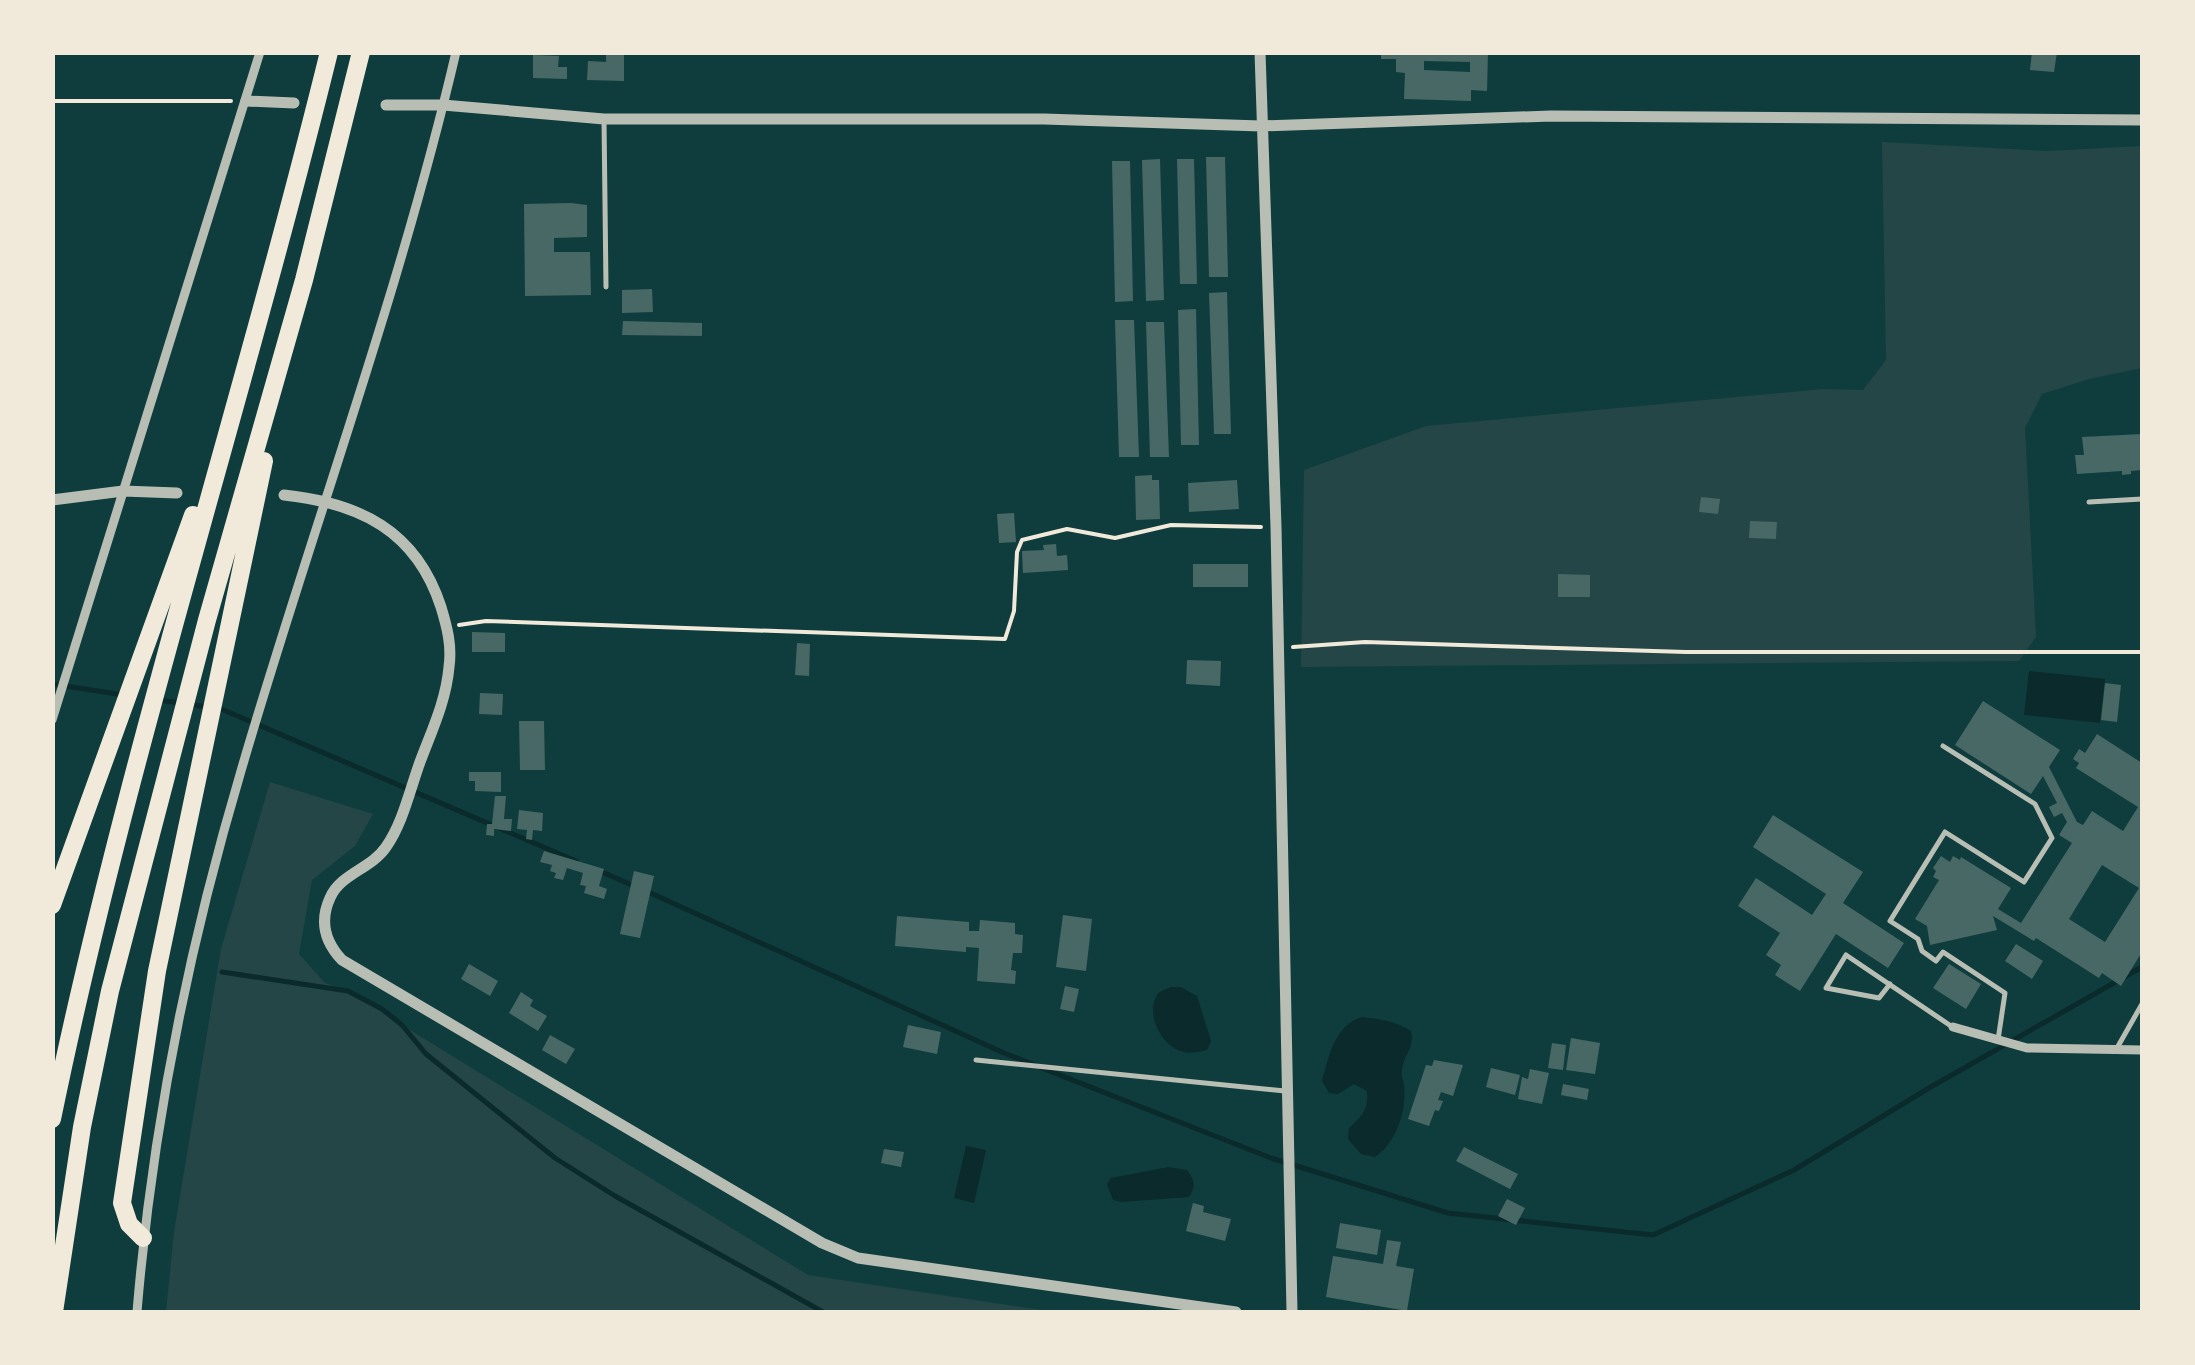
<svg xmlns="http://www.w3.org/2000/svg" width="2195" height="1365" font-family="'DM Sans',sans-serif">
<style>
.green{fill:#244646}
.water{fill:#0a2a2b}
.lines{fill:none;stroke-linecap:round;stroke-linejoin:round}
.stream{stroke:#0a2a2b;stroke-width:5}
.building{fill:#486865;fill-rule:evenodd}
.path{stroke:#f1e9da;stroke-width:4}
.service{stroke:#b8beb3;stroke-width:5}
.minor{stroke:#b8beb3;stroke-width:9}
.tertiary{stroke:#b8beb3;stroke-width:11}
.motorway{stroke:#f1e9da;stroke-width:18}
</style>
<rect width="100%" height="100%" fill="#0f3d3e"/>
<path class="green" d="M1882 142 2047 151 2142 146V368L2089 379 2042 394 2025 428 2036 637 2019 661 1301 667 1304 470 1426 426 1823 389 1863 390 1886 360Z
M270 782 373 814 355 846 312 880 299 954 325 983 364 997 402 1025 808 1275 1054 1312H166L174 1232 221 949Z"/>
<path class="water" d="M2029 671 2105 679 2100 723 2024 715Z
M1171 987H1181L1197 996 1211 1041 1207 1050C1198 1052 1190 1054 1181 1051 1162 1046 1145 1014 1157 995 1159 991 1167 989 1171 987Z
M1362 1017C1381 1019 1395 1021 1411 1031 1415 1048 1404 1054 1402 1069 1401 1077 1403 1078 1404 1085 1407 1111 1396 1143 1375 1157L1361 1154 1348 1139 1349 1128C1362 1116 1369 1109 1367 1091L1354 1084 1338 1094 1329 1093 1322 1081C1329 1055 1335 1025 1362 1017Z
M966 1146 986 1150 974 1203 954 1198Z
M1168 1167 1187 1170C1195 1181 1196 1186 1189 1197L1121 1202 1113 1200 1107 1184 1111 1178Z"/>
<g class="lines">
<path class="stream" d="M52 684 124 695
M159 700 208 707
M219 708 576 861
M600 871 636 887
M646 891 1004 1053 1271 1158 1448 1213 1653 1235 1794 1170 1929 1088 2142 967
M222 972 348 991 382 1009 402 1025 426 1054 555 1158 615 1196 823 1312"/>
</g>
<path class="building" d="M1381 52H1488L1487 91 1471 90V101L1404 99 1405 73 1396 72V59H1381ZM1424 61 1470 62V72L1424 70Z
M2032 52H2057L2054 72 2030 70Z
M606 53 624 54V81L587 80 588 61 606 62Z
M533 55 559 56 558 67H567V79L533 78Z
M1206 157H1225L1228 277H1209Z
M1160 159 1164 300 1146 301 1142 160Z
M1177 159H1194L1197 284H1180Z
M1112 161H1130L1133 301 1115 302Z
M571 203 587 205V237L554 238V252H590L591 295 525 296 524 204Z
M652 289 653 312 622 313V290Z
M1227 292 1231 434H1214L1209 293Z
M1196 309 1199 445H1181L1178 310Z
M1115 320H1134L1139 457H1119Z
M623 321 702 323V336L622 335Z
M1146 322H1164L1169 457H1150Z
M2142 434V470L2131 471V474L2122 475V471L2077 474 2075 455H2084L2082 437Z
M1152 475V480H1159L1160 519 1136 520 1135 476Z
M1237 480 1239 509 1189 512 1188 483Z
M1701 497 1720 499 1718 514 1699 512Z
M1014 513 1016 542 999 543 997 514Z
M1750 521 1777 522 1776 539 1749 538Z
M1056 544 1057 556 1067 555 1068 570 1023 573 1022 551 1044 550 1043 545Z
M1193 564H1248V587H1193Z
M1558 574 1590 575V597H1558Z
M472 632 505 633V652H472Z
M797 643 810 644 809 676 795 675Z
M1187 660 1221 661 1220 686 1186 684Z
M2105 683 2121 685 2117 722 2101 720Z
M480 693 503 694 502 715 479 714Z
M1983 701 2060 750 2049 767 2077 822 2083 825 2092 811 2123 831 2138 807 2076 768 2079 763 2073 759 2079 749 2085 753 2097 734 2142 763V952L2121 986 2102 973 2099 978 2036 938 2034 941 1993 916 1997 930 1930 945 1927 926 1915 919 1939 880 1933 877 1936 871 1933 868 1941 856 1950 862 1953 856 1960 860 1961 857 2011 888 1998 909 2021 923 2072 843 2059 835 2067 822 2062 813 2054 817 2049 807 2057 803 2043 776 2031 794 1955 745ZM2102 865 2139 888 2105 942 2069 919Z
M519 721H544L545 770H520Z
M469 772H501V792L475 791V781H469Z
M495 796H506L504 819H512L511 831 494 829V836L486 835 487 824H492Z
M519 810 543 813 542 831 533 830 532 840 526 839 527 830 517 829Z
M1773 815 1863 872 1843 903 1904 943 1888 968 1836 934 1800 991 1775 975 1781 965 1766 955 1780 933 1738 906 1756 878 1812 915 1826 894 1753 847Z
M544 851 604 869 599 886 607 889 604 899 584 893 586 886 580 885 583 873 567 868 563 880 554 878 556 873 550 871 552 865 540 862Z
M634 871 654 876 640 938 620 934Z
M1063 915 1092 919 1086 971 1056 967Z
M897 916 969 922V931H979L980 920 1015 923V934L1023 935 1022 953H1013L1011 970 1016 971 1015 984 977 981 979 948 966 947V952L895 946Z
M2016 944 2043 961 2032 979 2005 961Z
M469 964 498 981 490 996 461 979Z
M1949 964 1981 984 1966 1009 1933 988Z
M1065 986 1079 989 1074 1012 1060 1009Z
M521 992 533 1000 530 1006 547 1016 538 1031 509 1013Z
M908 1025 941 1032 937 1054 903 1047Z
M550 1035 575 1049 566 1064 542 1050Z
M1571 1038 1600 1043 1595 1074 1566 1070Z
M1552 1043 1566 1045 1563 1070 1548 1068Z
M1434 1060 1463 1065 1453 1096 1441 1092 1438 1100 1443 1101 1439 1111 1435 1110 1429 1126 1408 1119 1426 1065 1432 1066Z
M1491 1068 1520 1075 1515 1095 1486 1087Z
M1530 1069 1549 1073 1542 1104 1518 1099 1522 1077 1528 1079Z
M1563 1084 1589 1089 1587 1100 1561 1095Z
M1464 1147 1518 1174 1510 1189 1456 1161Z
M884 1149 904 1152 901 1167 881 1163Z
M1507 1199 1525 1208 1516 1225 1498 1216Z
M1193 1203 1204 1206 1203 1212 1231 1219 1225 1241 1186 1231Z
M1340 1223 1381 1230 1377 1255 1336 1248Z
M1387 1240 1401 1242 1396 1266 1414 1269 1407 1311 1326 1297 1333 1256 1383 1264Z"/>
<g class="lines">
<path class="path" d="M52 101H231
M459 625 486 621 1005 639 1014 611 1017 552 1022 540 1067 529 1115 538 1171 525 1261 527
M1293 647 1365 642 1686 652H2142"/>
<path class="service" d="M604 120 606 287
M2089 502 2142 499
M1943 746 2035 804 2052 838 2024 882 1945 832 1890 921 1918 939 1922 951 1936 961 1943 952 2005 993 1998 1040
M1890 984 1879 998 1826 988 1846 955 1951 1026
M2117 1048 2142 1004
M976 1060 1285 1091"/>
<path class="minor" d="M52 720 260 52
M1953 1027 2027 1048 2142 1050
M137 1312C152 1130 189 946 241 771 311 531 399 296 456 52"/>
<path class="tertiary" d="M1260 52 1276 527 1292 1312
M246 101 294 103
M386 105H443L604 119H1044L1261 126 1551 116 2142 120
M284 495C359 503 416 530 441 607 447 627 452 645 449 667 446 701 432 730 420 762 410 789 403 823 386 847 371 869 340 874 330 898 319 922 325 942 342 960L822 1243 858 1258 1236 1312
M52 500 123 491 177 493"/>
<path class="motorway" d="M52 905 193 515
M52 1119C126 759 241 409 329 52
M143 1238 129 1224 122 1203 157 971 264 461
M54 1312 82 1127 110 991 207 620 304 280 361 52"/>
</g>
<rect width="2195" height="1365" fill="none" stroke="#f1e9da" stroke-width="110"/>
</svg>
